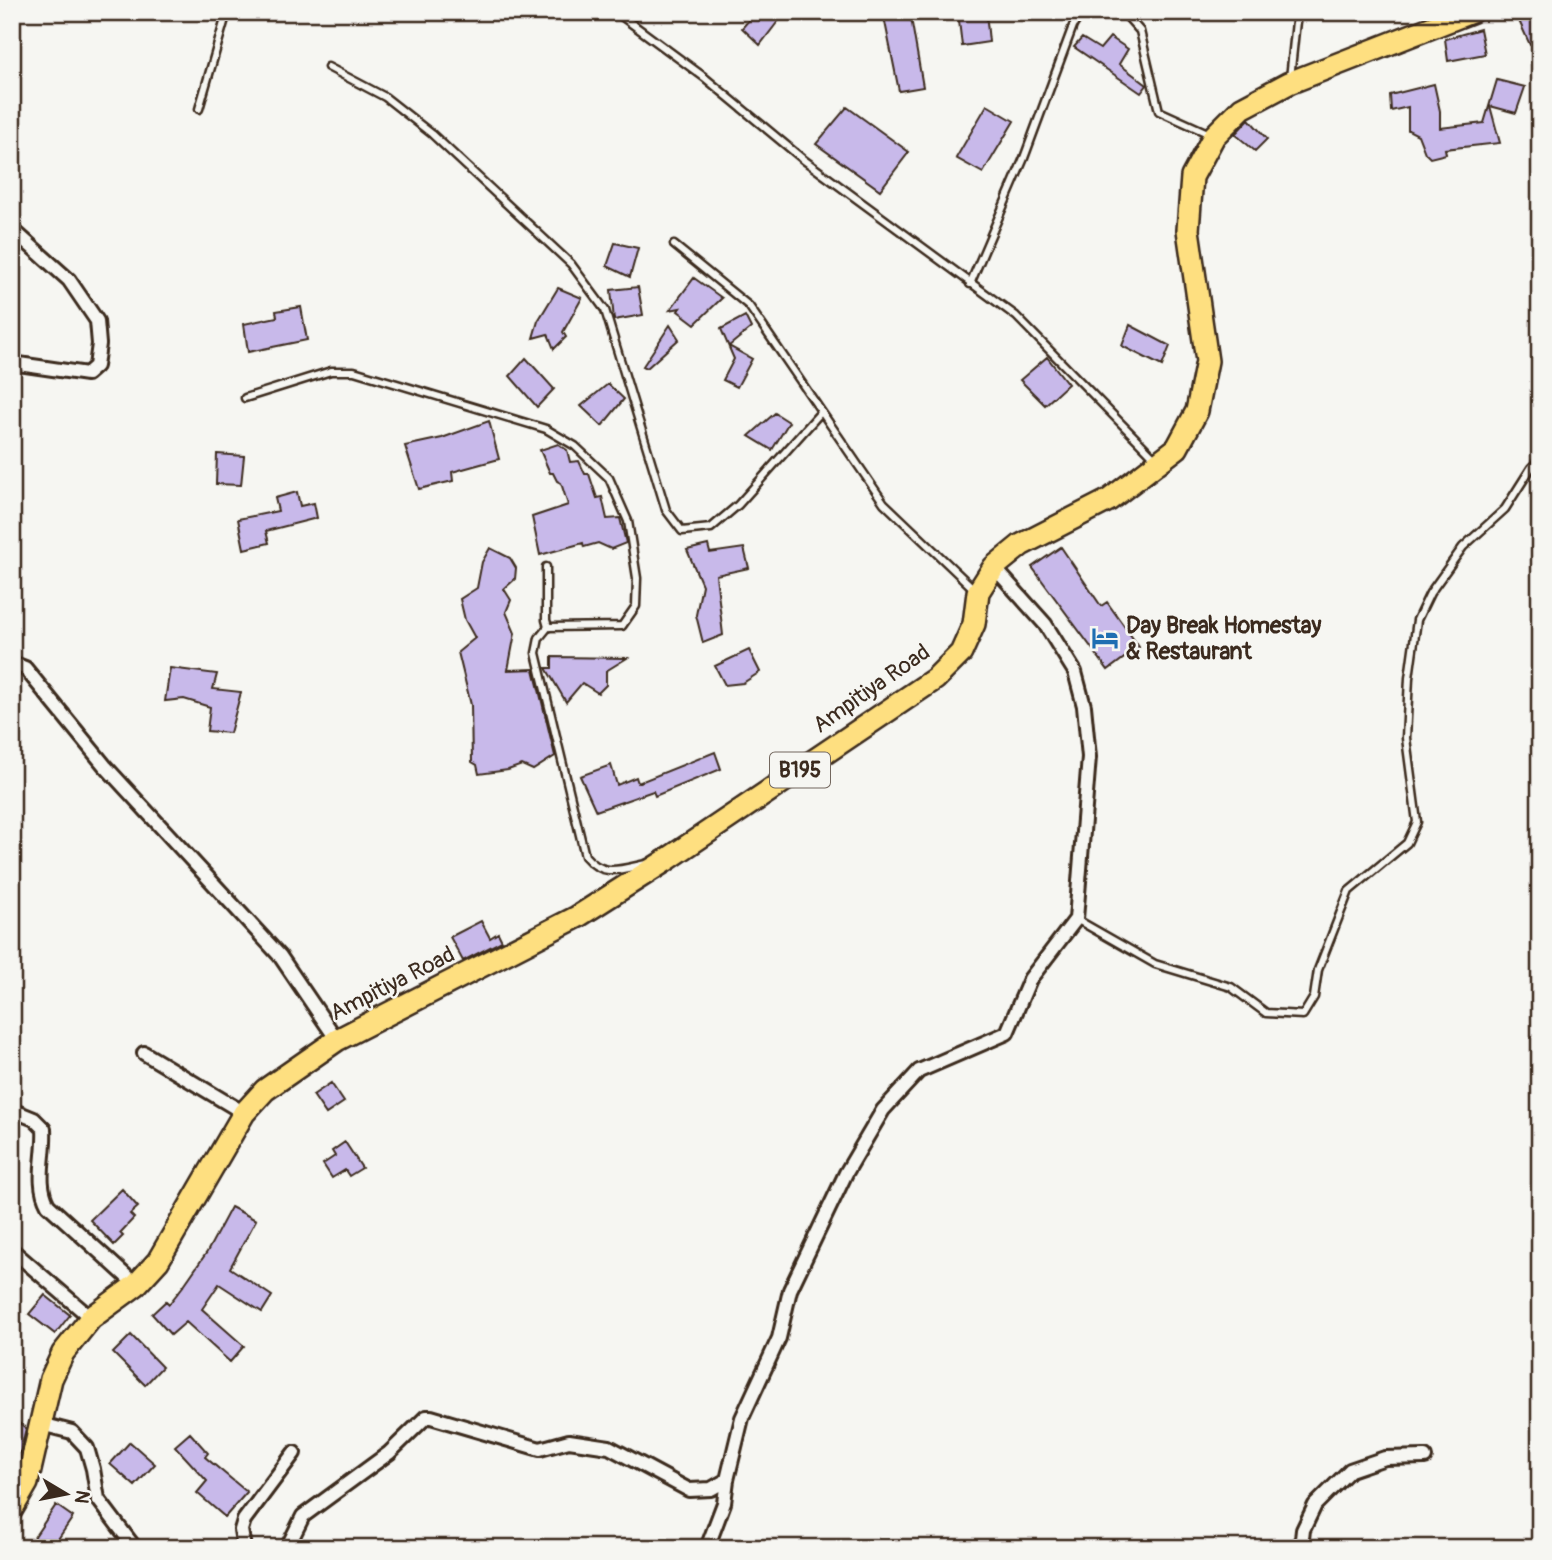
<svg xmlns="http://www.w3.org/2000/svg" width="1552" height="1560" font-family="Pangolin,sans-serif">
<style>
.building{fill:#c8b9ea;stroke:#3b2a1e;stroke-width:2}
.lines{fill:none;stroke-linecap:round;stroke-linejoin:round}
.lane-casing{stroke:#3b2a1e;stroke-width:11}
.street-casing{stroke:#3b2a1e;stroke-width:18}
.primary-casing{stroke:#3b2a1e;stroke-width:26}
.lane{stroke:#f6f6f2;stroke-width:6}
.street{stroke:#f6f6f2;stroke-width:12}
.primary{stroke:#fedf80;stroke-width:21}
.labels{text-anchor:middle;stroke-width:5;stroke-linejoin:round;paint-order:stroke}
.shield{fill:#f6f6f2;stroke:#73675e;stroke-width:2}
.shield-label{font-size:21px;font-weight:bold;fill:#3b2a1e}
.poi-label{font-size:23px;font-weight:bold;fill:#3b2a1e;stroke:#f6f6f2;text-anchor:start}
.street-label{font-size:23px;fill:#3b2a1e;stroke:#f6f6f2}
</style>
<rect width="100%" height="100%" fill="#f6f6f2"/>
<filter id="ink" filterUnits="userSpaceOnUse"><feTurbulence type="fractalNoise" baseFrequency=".0143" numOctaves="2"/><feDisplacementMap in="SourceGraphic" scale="14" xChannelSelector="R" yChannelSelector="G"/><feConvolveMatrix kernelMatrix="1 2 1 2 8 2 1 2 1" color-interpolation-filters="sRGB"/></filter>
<g filter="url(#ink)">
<path class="building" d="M756 12H769L779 20 760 45 742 28Z
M883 12H910L923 87 899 91Z
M958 12H986L989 42 962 46Z
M1515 12H1540V41L1530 45Z
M1480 29 1485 54 1448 61 1445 39Z
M1110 37 1128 49 1119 64 1147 85 1141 93 1074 47 1082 38 1100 49Z
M1497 80 1525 87 1516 113 1490 106 1500 143 1445 149 1446 154 1430 158 1425 153 1418 135 1408 130V107L1391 111 1390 95 1434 84 1440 111V128L1484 123Z
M987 105 1014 121 983 173 956 158Z
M847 107 909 152 880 190 816 144Z
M1249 119 1267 139 1255 151 1235 134Z
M615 243 638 248 630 277 607 266Z
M694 278 722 298 695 324 678 311 680 308 670 310Z
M638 287 643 315 614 320 611 290Z
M558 288 582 298 563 332 566 337 554 349 548 334 533 338 538 321Z
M301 307 307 340 248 352 244 324 277 317 276 311Z
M745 316 751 328 729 346 752 359 737 387 723 380 734 359 721 329Z
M670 325 679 339 647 368 643 366Z
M1130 325 1170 346 1162 366 1122 346Z
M1047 357 1068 384 1045 405 1020 380Z
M526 358 554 389 537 407 510 376Z
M608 384 624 399 602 426 581 406Z
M775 413 789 422 772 450 749 436Z
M489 421 499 459 452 472 453 481 419 489 405 446 442 438Z
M558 444 567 450 570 462 579 461 585 474H589L597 498 602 497 607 519 620 518 626 543 611 549 598 543 584 547 583 543 540 555 532 517 568 505 561 483 557 481 553 473H550L540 450Z
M217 454 244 456 241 485 216 484Z
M297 492 300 506 314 503 317 518 266 531 269 543 244 549 238 519 278 511 275 498Z
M708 545 710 553 744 548 749 568 716 575 723 635 703 643 696 615 702 585 687 550Z
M1061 547 1101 606 1107 602 1139 647 1108 670 1032 567Z
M490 548 510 558 516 568 515 579 504 589 511 600 506 612 515 633 508 670 534 669 555 756 533 770 522 765 508 770 479 774 477 765 472 762 471 705 458 652 475 638 465 620 460 599 477 588 482 562Z
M749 650 760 672 743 683 725 685 715 666Z
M552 657 627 658 606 671V685L598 693 582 683 566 702 546 668H552Z
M170 668 217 674 213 689 241 692 230 733 207 731 210 707 184 699 165 701Z
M715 752 721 769 655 796 653 791 596 811 580 776 611 765 617 785 636 777 638 783Z
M481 921 490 938 498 933 502 941 463 961 450 937Z
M331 1083 344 1102 326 1114 313 1095Z
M345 1142 362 1168 349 1176 345 1170 332 1178 323 1164 335 1156 332 1151Z
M122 1189 138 1207 130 1214 134 1218 120 1233 123 1236 114 1245 90 1220Z
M231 1207 256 1220 230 1268 272 1296 262 1312 219 1284 202 1309 244 1346 230 1362 186 1322 171 1335 152 1314 166 1301 169 1304 184 1285 207 1252Z
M45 1295 70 1315 55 1334 29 1314Z
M131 1335 162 1367 145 1385 113 1353Z
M12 1418 26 1428 20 1453 12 1449Z
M190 1433 208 1453 205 1457 247 1492 225 1517 197 1493 207 1481 175 1446Z
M130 1442 155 1464 135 1486 110 1464Z
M56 1505 73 1517 52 1548H27Z"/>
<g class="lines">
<g class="lane-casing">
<path id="lane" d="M616 12 704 77 804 160 1016 316 1155 458
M1123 12 1140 31 1159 111 1212 135
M328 67 385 97 432 134 571 264 605 310 666 510 682 531 711 528 738 505 821 412
M1290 78 1297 12
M199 109 227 12
M674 245 749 306 884 503 974 589
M970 284 1024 158 1073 26 1082 12
M245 398 331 371H354L546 429 575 446 609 478 628 521 637 578 636 606 622 626 548 627 539 638 536 653 585 856C603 878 621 869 646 864
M546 567V620L548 627
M1076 919 1155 964 1231 987 1266 1013 1303 1015 1314 997 1318 970 1349 891 1407 843 1417 822 1406 738 1409 678 1417 620 1430 593 1463 547 1505 509 1531 468 1540 459"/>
</g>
<g class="street-casing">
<path id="street" d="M12 229 69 280 97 321 99 344 96 366 87 374 12 363
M12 663 25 668 105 766 280 956 337 1040
M144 1053 244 1113
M12 1110 34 1119 44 1129C46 1154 35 1182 48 1205L136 1285
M12 1250 91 1318
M41 1424 72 1432 87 1448 93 1469 98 1499 135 1548
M244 1548 241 1530 244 1520 294 1453
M287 1548 303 1516 389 1453 426 1417H431L540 1449 569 1441 609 1447 689 1490 711 1489 727 1480 742 1418 779 1338 790 1290 846 1173 883 1110 919 1071 1007 1033 1030 979 1076 919 1089 757 1084 706 1075 672 1045 624 994 567
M707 1548 724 1503 727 1480
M1301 1548 1303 1530 1315 1505 1350 1470 1385 1458 1425 1457"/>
</g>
<g class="primary-casing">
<path id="primary" d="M12 1509 27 1483 51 1379 63 1353 91 1318 136 1285 158 1261 244 1113 265 1090 337 1040 577 917 665 861 935 679 961 653 974 624 978 592 994 567 1021 545 1109 500 1177 448 1197 411 1207 361 1188 230 1192 177 1214 136 1242 108 1289 83 1471 12"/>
</g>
<use href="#lane" class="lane"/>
<use href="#street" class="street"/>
<use href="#primary" class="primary"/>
</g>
</g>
<defs>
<g id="hotel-bare" transform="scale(2.1)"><path d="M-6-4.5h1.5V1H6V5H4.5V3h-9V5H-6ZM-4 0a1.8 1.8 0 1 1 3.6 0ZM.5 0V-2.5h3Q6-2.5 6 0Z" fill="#1f6fb2" stroke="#f6f6f2" stroke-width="2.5" paint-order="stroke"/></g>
</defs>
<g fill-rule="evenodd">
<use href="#hotel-bare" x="1105" y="638"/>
</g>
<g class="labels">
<rect class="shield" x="770" y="752.5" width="60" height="35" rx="5"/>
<g class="shield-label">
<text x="800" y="777">B195</text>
</g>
<g class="poi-label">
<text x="1126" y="633">Day Break Homestay<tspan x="1126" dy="26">&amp; Restaurant</tspan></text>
</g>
<g class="street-label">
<text transform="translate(871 688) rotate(-35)" y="8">Ampitiya Road</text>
<text transform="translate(392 983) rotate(-27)" y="8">Ampitiya Road</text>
</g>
</g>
<rect width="1552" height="1560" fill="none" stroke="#f6f6f2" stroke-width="42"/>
<rect x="21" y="21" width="1510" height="1518" fill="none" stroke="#3b2a1e" stroke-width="2.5" filter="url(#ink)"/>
<g transform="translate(66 1494) rotate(100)" stroke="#f6f6f2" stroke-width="5" paint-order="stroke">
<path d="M0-5L12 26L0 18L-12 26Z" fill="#3b2a1e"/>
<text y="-10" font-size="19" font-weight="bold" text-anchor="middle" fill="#3b2a1e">N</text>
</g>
</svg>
